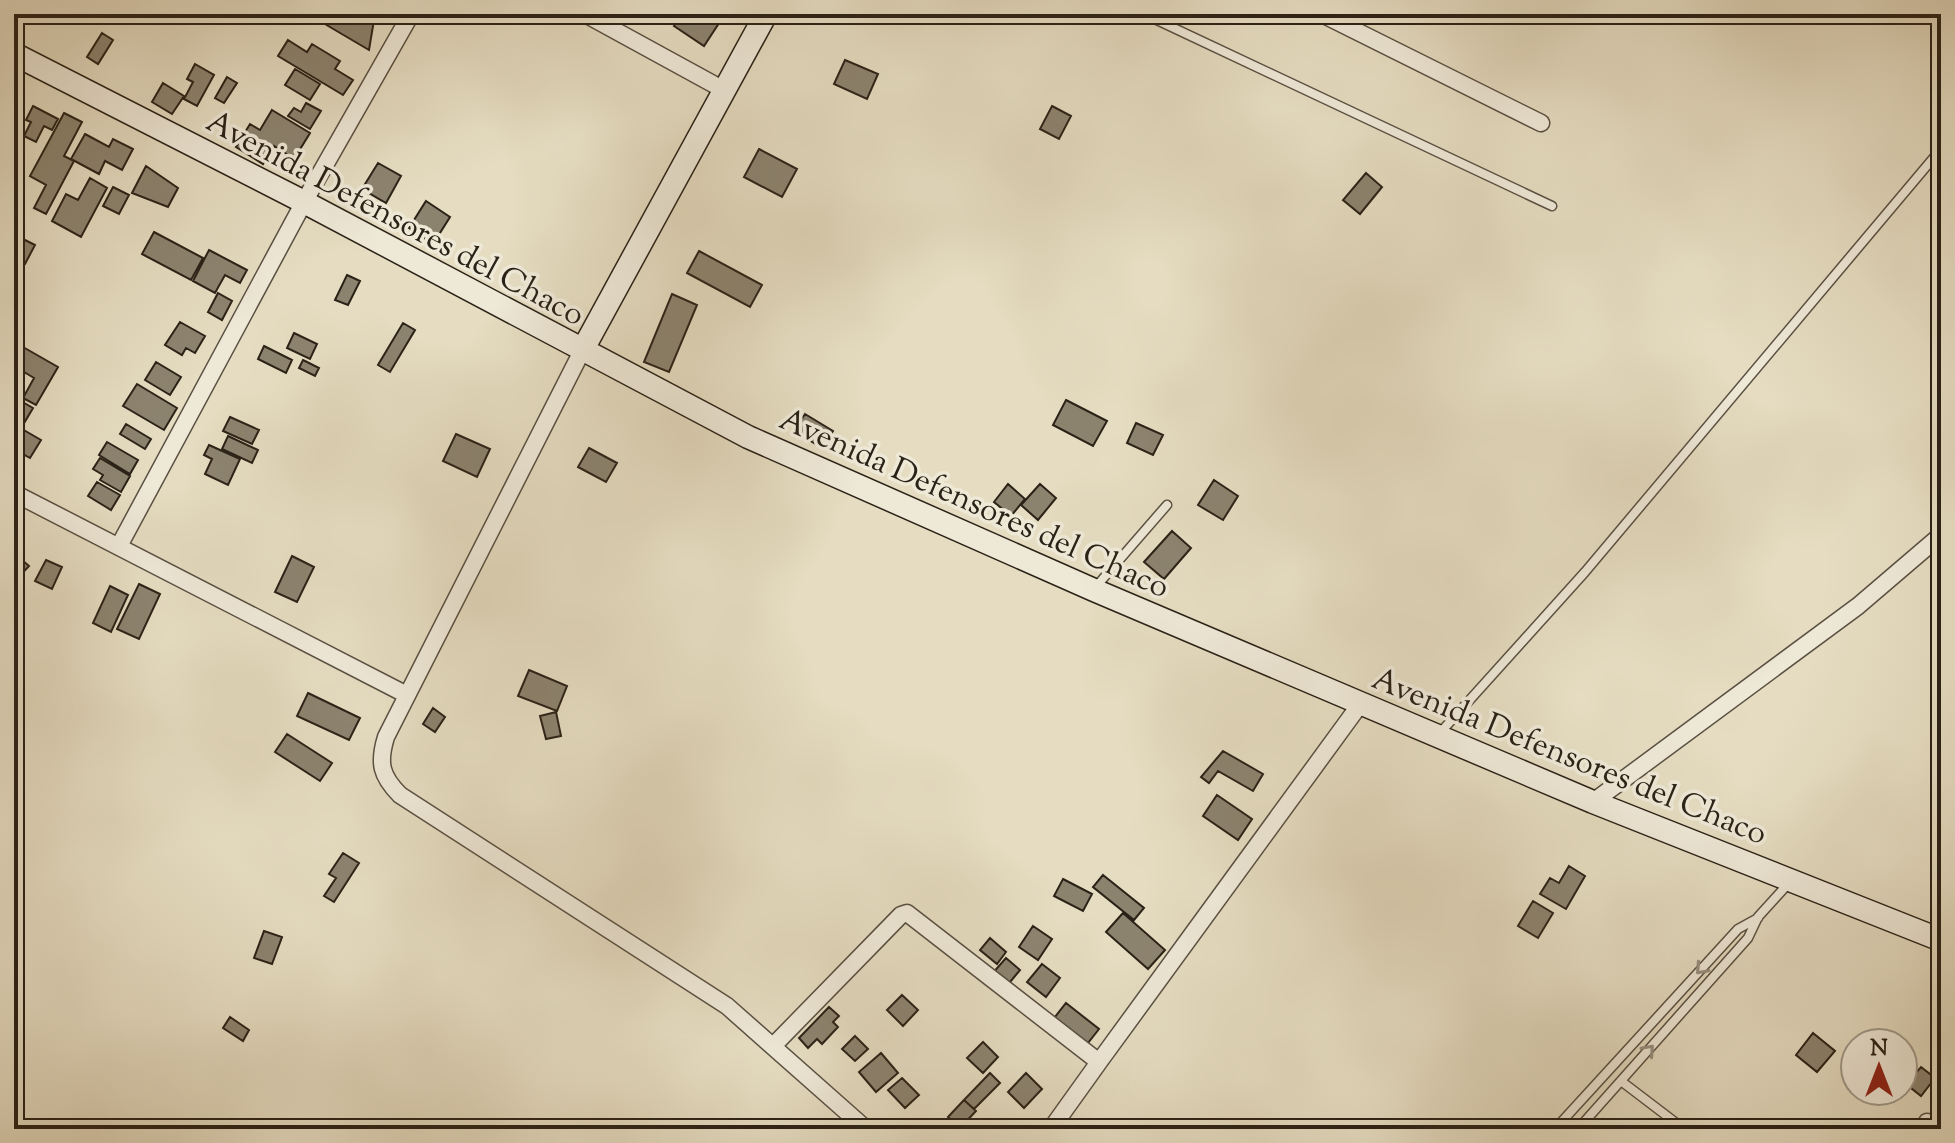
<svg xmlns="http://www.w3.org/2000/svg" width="1955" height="1143" font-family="'Sorts Mill Goudy',serif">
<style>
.building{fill:#8c836f;stroke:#2b2217;stroke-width:2}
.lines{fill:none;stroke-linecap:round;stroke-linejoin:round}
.service-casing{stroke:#5a5042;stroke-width:11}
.minor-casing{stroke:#5a5042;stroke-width:19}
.secondary-casing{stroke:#2b2217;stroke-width:25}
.service{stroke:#eee8d7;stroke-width:8}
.minor{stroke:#eee8d7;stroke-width:16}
.secondary{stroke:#eee8d7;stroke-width:22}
.oneway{stroke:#968f81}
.labels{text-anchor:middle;stroke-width:7;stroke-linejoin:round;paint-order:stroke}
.street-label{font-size:32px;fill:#2b2217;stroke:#eee8d7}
</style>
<rect width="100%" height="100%" fill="#e5dcc1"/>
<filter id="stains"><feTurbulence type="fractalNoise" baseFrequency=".0025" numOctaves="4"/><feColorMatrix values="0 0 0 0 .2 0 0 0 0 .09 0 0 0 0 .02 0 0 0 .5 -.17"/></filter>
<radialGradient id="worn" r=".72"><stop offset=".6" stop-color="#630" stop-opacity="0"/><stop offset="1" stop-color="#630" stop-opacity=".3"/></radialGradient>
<path class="building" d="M315 14H375L369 50 313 17Z
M682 14H725L704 46 674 26Z
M102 33 113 40 98 64 87 57Z
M288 40 307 52 312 44 340 61 335 69 353 80 343 95 278 56Z
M845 60 878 74 867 99 834 84Z
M195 64 214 75 197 106 184 99 193 82 187 79Z
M295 69 320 84 310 100 285 85Z
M227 77 237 83 224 103 215 98Z
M163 83 184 96 172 114 152 102Z
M306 103 321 111 310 129 288 116 294 108 301 112Z
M33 106 58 119 52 130 44 126 36 142 24 136 31 122 26 120Z
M1052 106 1071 116 1059 139 1040 129Z
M272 110 310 133 294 159 274 146 263 164 236 147 250 124 260 130Z
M64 113 82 122 64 156 74 161 46 214 34 208 46 185 30 176Z
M85 134 109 147 113 139 133 149 122 170 105 161 99 174 71 159Z
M759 149 797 169 782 197 744 177Z
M378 163 401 176 386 203 362 189Z
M146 166 178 188 168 207 132 193Z
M1366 173 1382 187 1360 214 1343 200Z
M90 178 107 188 81 237 52 221 66 194 78 200Z
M113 187 129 195 119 214 103 206Z
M426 201 450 217 433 244 409 228Z
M154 232 203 258 191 280 142 254Z
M25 240 35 245 25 264 15 259Z
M209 250 247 270 240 283 225 275 215 293 193 281Z
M699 251 762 285 750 307 687 273Z
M347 275 360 281 348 305 335 300Z
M218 293 232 301 222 320 208 312Z
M672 294 697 305 669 372 644 362Z
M180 322 205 336 195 353 186 348 182 355 165 345Z
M403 323 415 330 390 372 378 365Z
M294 333 317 344 310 359 287 348Z
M16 343 58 367 36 405 23 398 34 378 24 372 14 386Z
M264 346 292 360 286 373 258 359Z
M303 360 319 368 315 376 299 368Z
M156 362 181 377 170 395 145 380Z
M137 384 177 408 164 430 123 406Z
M14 397 33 408 14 440Z
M1066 400 1107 421 1093 446 1053 425Z
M805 414 833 431 822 448 794 431Z
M230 417 259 430 252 444 223 431Z
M1136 423 1163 435 1153 455 1127 443Z
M126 424 151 439 145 449 120 434Z
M22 429 41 440 30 458 14 449Z
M456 434 490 449 477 477 443 461Z
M228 436 258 450 252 463 222 449Z
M107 442 138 460 130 474 99 455Z
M209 445 240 459 228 485 205 474 212 459 204 455Z
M589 448 617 463 606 482 578 467Z
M100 458 130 476 121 492 100 480 103 475 93 469Z
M1214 480 1238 496 1223 520 1198 505Z
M97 482 120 495 111 510 88 496Z
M1008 484 1025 499 1011 516 994 502Z
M1040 484 1056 498 1038 520 1021 505Z
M1172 531 1191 548 1164 579 1144 562Z
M14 553 29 566 14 582Z
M292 556 314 567 297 602 275 592Z
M46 560 62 567 52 589 35 581Z
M139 584 160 594 139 639 117 629Z
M110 586 128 595 111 632 93 623Z
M529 670 567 686 557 711 518 696Z
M308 693 360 718 349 740 297 716Z
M433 708 445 717 435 732 423 724Z
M556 712 561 736 546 739 540 716Z
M287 734 332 763 320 781 275 752Z
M1223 751 1263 774 1253 791 1218 771 1209 783 1201 777Z
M1217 795 1252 819 1238 840 1203 816Z
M343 853 359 863 334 902 324 896 336 878 329 874Z
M1569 866 1585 876 1566 909 1540 894 1550 878 1559 883Z
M1103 875 1144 908 1134 920 1093 887Z
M1063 879 1092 894 1083 911 1054 896Z
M1533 901 1553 913 1538 938 1518 926Z
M1123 913 1165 950 1148 969 1106 932Z
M1033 926 1052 939 1038 960 1019 947Z
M264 931 282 937 272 964 254 958Z
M990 938 1006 952 997 964 980 950Z
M1006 958 1020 970 1006 987 991 975Z
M1042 964 1060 978 1046 997 1027 982Z
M902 995 918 1010 903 1026 887 1010Z
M1066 1003 1099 1029 1084 1048 1051 1022Z
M829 1007 839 1016 833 1022 838 1027 822 1044 817 1039 808 1048 799 1038Z
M230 1017 249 1030 243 1041 223 1028Z
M1813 1033 1835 1051 1817 1072 1796 1055Z
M855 1036 868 1049 855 1061 842 1049Z
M983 1042 998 1057 983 1073 967 1058Z
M881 1053 898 1073 876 1092 859 1072Z
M1921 1067 1935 1078 1921 1096 1906 1084Z
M990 1073 1000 1083 974 1109 964 1100Z
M1026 1073 1042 1089 1024 1108 1008 1092Z
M902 1078 919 1095 905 1108 888 1090Z
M964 1100 976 1111 960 1128 948 1117Z"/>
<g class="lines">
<g class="service-casing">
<path id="service" d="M1144 14 1552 206
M1094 589 1167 505
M1439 734 1585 572 1941 149
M1621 1081 1684 1129
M1555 1129 1738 929 1758 918
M1578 1129 1748 938 1758 917 1788 884"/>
</g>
<g class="minor-casing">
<path id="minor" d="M585 14 724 90
M1322 14 1541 123
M582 351 386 737C378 763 381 776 400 795L727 1006 866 1129
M14 493 407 695
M119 546 304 202 411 14
M1593 802 1858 606 1941 535
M774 1045 901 915 907 913 1099 1062 1361 703
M1927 1122 1939 1129
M1051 1129 1099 1062"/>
</g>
<g class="secondary-casing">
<path id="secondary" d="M14 54 304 202 748 437 1094 590 1593 802 1941 940
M582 351 766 14"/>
</g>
<use href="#service" class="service"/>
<use href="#minor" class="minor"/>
<use href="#secondary" class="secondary"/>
</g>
<defs><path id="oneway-chevron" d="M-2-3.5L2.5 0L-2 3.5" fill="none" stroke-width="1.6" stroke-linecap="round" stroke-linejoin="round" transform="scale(2)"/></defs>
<g class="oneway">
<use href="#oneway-chevron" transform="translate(1701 969) rotate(132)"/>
<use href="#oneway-chevron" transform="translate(1649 1050) rotate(-48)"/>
</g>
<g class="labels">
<g class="street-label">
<text transform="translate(396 217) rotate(28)" y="11">Avenida Defensores del Chaco</text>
<text transform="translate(975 502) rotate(24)" y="11">Avenida Defensores del Chaco</text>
<text transform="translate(1570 755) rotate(22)" y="11">Avenida Defensores del Chaco</text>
</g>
</g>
<rect width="1955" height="1143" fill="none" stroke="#e5dcc1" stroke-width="48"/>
<rect x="16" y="16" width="1923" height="1111" fill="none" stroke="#2b2217" stroke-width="4"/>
<rect x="24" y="24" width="1907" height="1095" fill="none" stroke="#2b2217" stroke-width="2"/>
<g transform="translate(1879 1067)"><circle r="38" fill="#eee8d7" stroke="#a0998a" stroke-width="2"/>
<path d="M0-6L14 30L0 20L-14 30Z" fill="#8f2418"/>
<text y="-12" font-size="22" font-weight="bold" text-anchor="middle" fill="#2b2217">N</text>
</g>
<rect width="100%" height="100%" filter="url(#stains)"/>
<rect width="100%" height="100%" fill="url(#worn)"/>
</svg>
